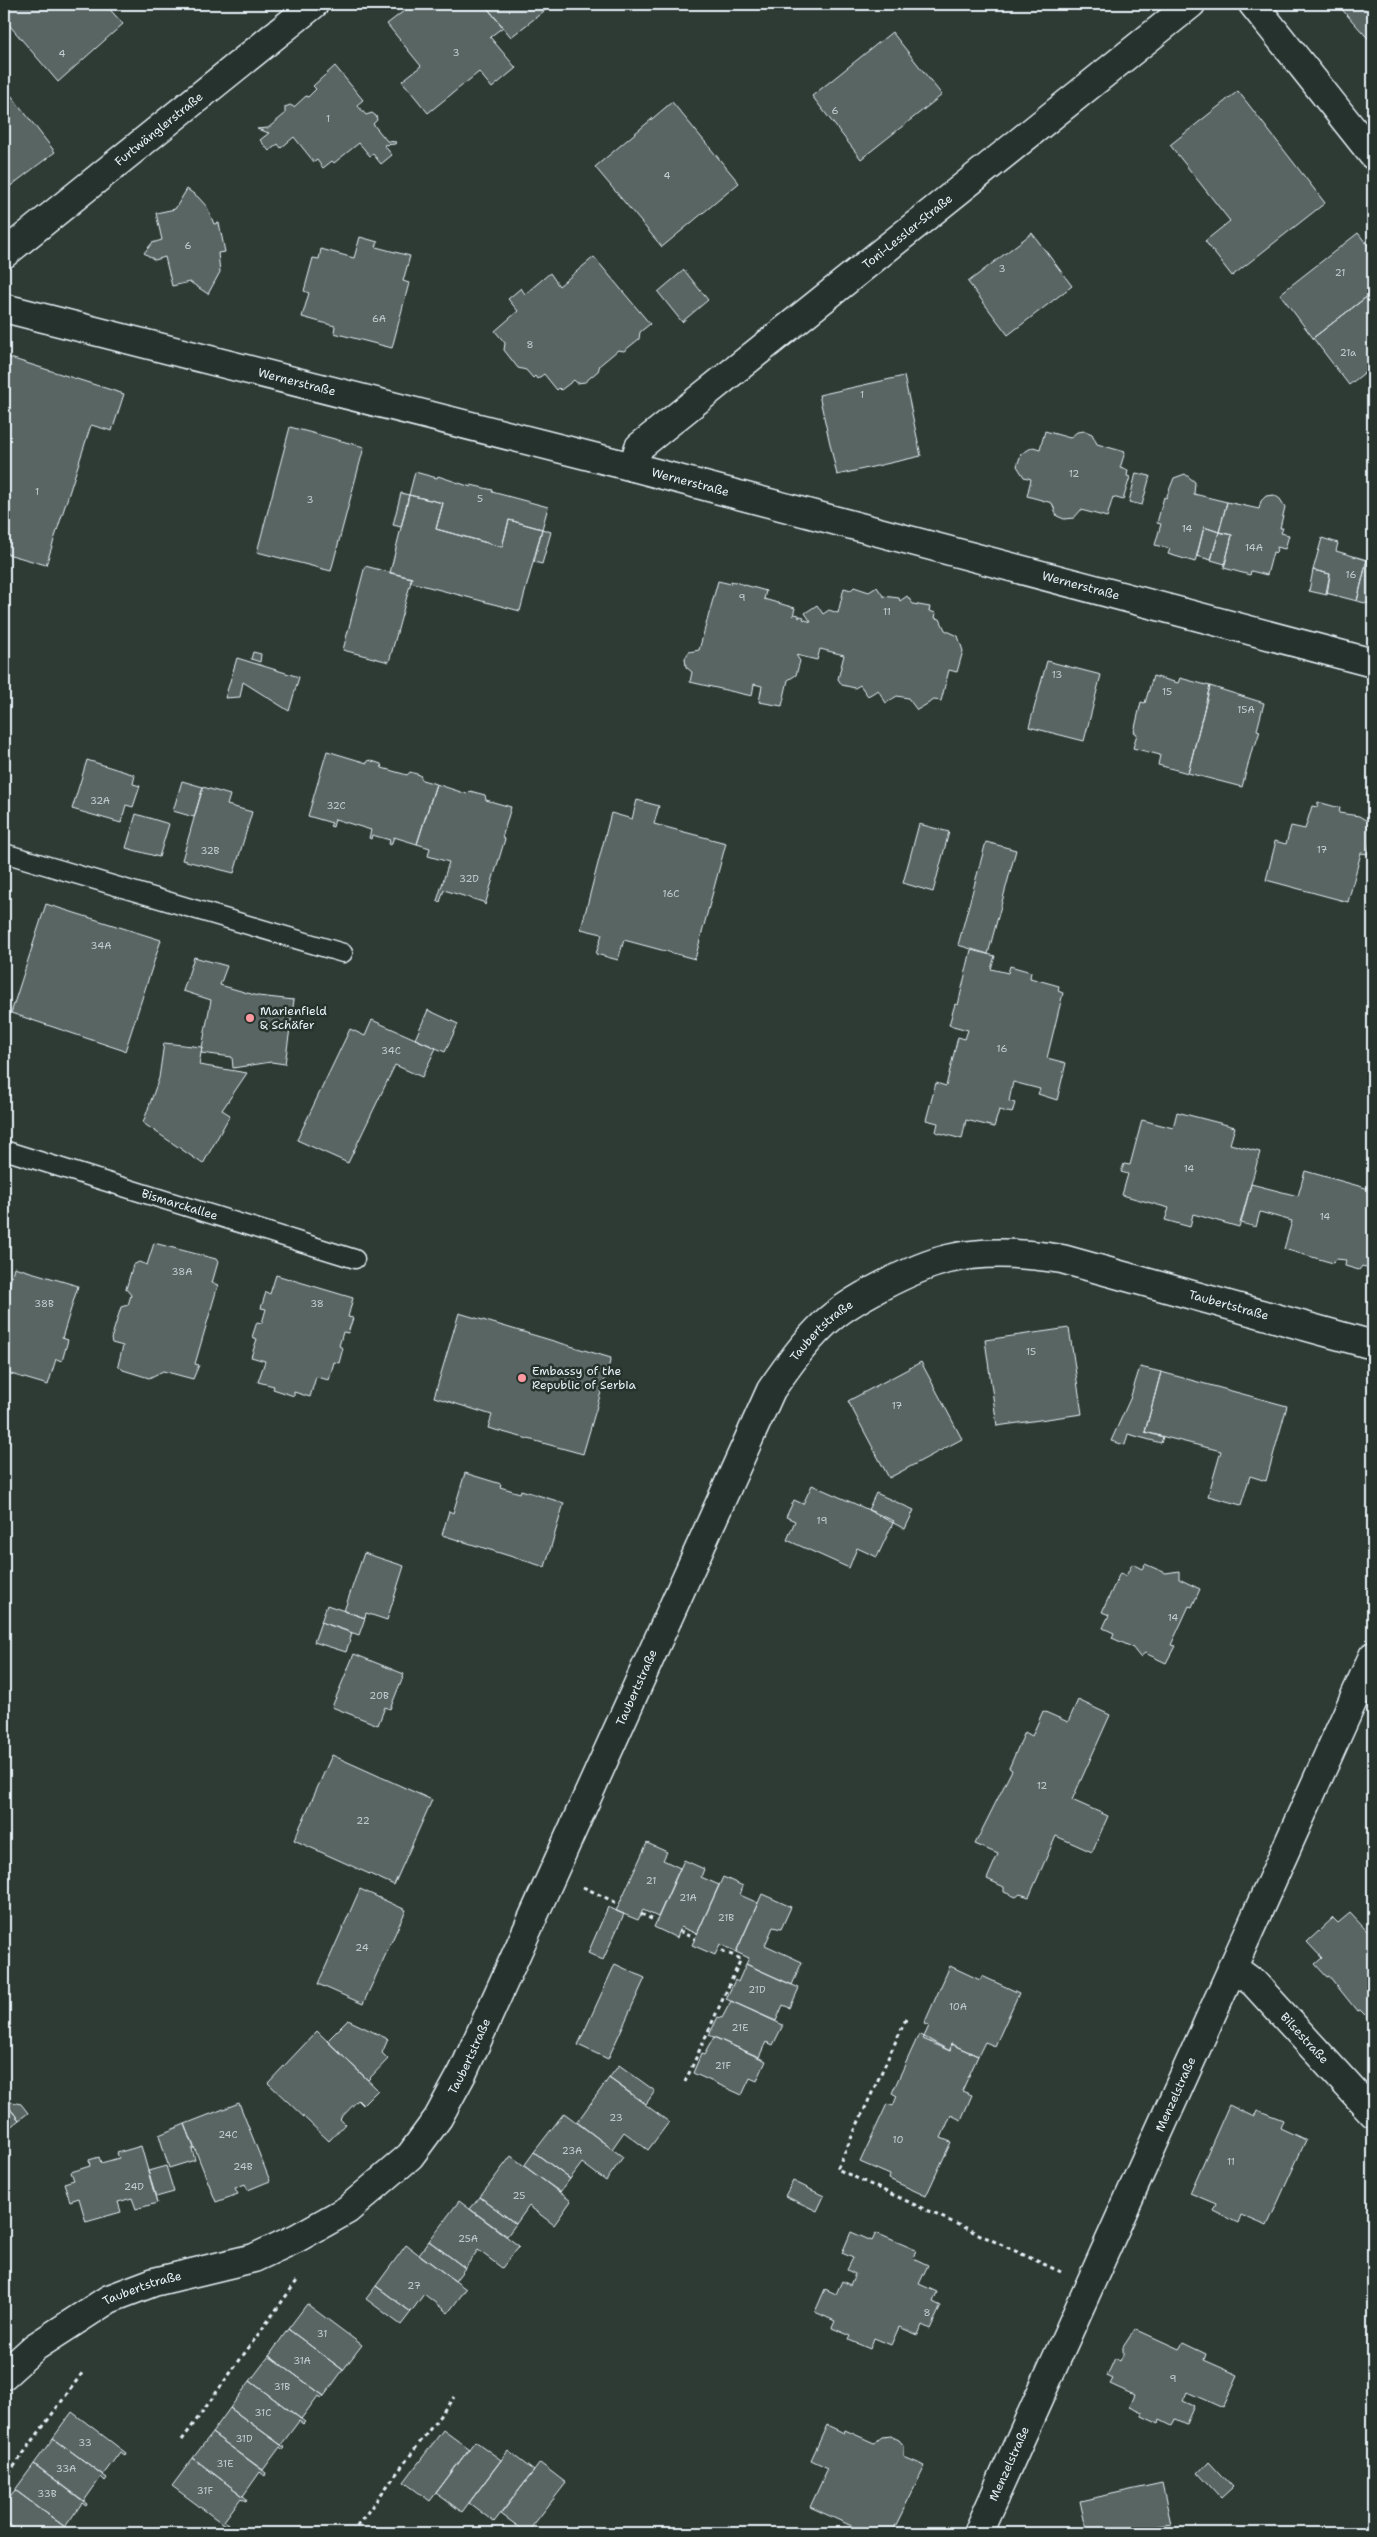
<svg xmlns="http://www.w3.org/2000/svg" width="1377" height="2537" font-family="'Shantell Sans',sans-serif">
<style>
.building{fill:#596563;stroke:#e8f1f8}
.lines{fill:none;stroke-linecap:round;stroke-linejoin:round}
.service-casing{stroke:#e8f1f8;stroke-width:21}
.minor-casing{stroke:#e8f1f8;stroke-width:31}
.path{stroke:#e8f1f8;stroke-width:3;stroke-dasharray:4 4;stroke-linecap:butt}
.service{stroke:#26332d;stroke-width:18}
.minor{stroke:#26332d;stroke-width:28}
.poi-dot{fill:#ff9aa2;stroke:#26332d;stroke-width:2}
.labels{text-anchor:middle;stroke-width:5;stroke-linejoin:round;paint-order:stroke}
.number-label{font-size:10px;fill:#c4ced3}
.street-label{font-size:12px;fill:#e8f1f8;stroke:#26332d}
.poi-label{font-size:12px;fill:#e8f1f8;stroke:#26332d;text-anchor:start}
</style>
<rect width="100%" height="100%" fill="#2e3b35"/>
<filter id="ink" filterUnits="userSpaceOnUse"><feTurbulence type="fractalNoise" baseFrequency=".02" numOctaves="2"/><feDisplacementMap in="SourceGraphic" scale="10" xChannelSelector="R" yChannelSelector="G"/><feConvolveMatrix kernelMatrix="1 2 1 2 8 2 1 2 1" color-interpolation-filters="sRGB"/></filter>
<g filter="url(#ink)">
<path class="building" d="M8 4H105L123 24 58 82 4 19V7Z
M413 4H484L503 27 490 37 516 68 492 88 479 72 428 113 402 81 421 66 387 24Z
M484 4H553L511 37Z
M1337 4H1373V44Z
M892 32 942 95 861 159 812 96Z
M335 66 363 100 357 105 366 115 372 113 376 116 377 120 373 124 387 141 396 142 395 144 384 145 392 155 381 164 373 154 370 156 359 143 334 163 332 161 323 168 317 160 314 162 294 137 281 148 278 144 269 151 260 140 269 133 257 129 268 128 285 114V107L290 105 294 107 306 96 308 97 316 89 313 86Z
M4 86 55 152 4 191Z
M1238 91 1325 203 1232 276 1205 241 1230 221 1170 145Z
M672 102 739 183 662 247 595 167Z
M187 189 198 197 207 207 214 224 219 223 225 252 218 253 220 272 208 294 190 282 172 286 165 257 155 260 144 253 152 243 162 240 156 213 175 209Z
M1032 233 1072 286 1008 335 968 282Z
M1358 233 1373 252V292L1313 338 1280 294Z
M360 237 378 242 376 247 410 256 403 281 409 283 392 348 334 333 335 326 302 317 309 293 304 291 313 258 319 259 321 249 354 258Z
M594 257 650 324 640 332 639 339 624 351 618 350 600 365 598 371 585 382 577 383 574 380 561 390 559 388 557 390 544 374 537 379 535 376 533 378 526 370 518 368 504 350 505 343 495 331 518 311 508 299 521 288 525 294 550 273 559 286Z
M684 270 708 300 682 322 658 292Z
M1373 292V366L1349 385 1313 338Z
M4 356 124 394 112 431 91 425 46 565 4 553Z
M904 376 921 456 837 475 819 395Z
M290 427 364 447 331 571 257 552Z
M1045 431 1070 438 1077 432 1085 431 1092 434 1097 444 1125 452 1120 468 1128 470 1127 476 1130 477 1123 500 1113 497 1107 517 1081 510 1074 518 1064 519 1057 516 1052 503 1027 496 1031 479 1024 477 1017 466 1021 454 1033 447 1040 449Z
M415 472 437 478 438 476 471 487V485L493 490 492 492 548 507 542 529 509 520 502 547 436 529 443 503 409 495Z
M1136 473 1150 476 1142 505 1129 502Z
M1185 474 1195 482 1194 494 1227 502 1219 532 1204 527 1195 562 1168 554 1170 549 1155 545 1161 524 1157 523 1164 497 1166 498 1174 478Z
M401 493 409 495 401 527 393 525Z
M409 495 443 503 436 529 502 547 509 520 542 529 520 611 410 582 412 578 390 573Z
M1274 495 1280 499 1285 507 1280 528H1283L1281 533 1289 535 1285 549 1277 547 1276 553 1273 552 1267 575 1251 571 1250 575 1224 568 1232 535 1219 532 1227 502 1259 509 1261 501 1266 496Z
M1204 527 1219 532 1211 560 1197 556Z
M542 529 551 532 542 564 534 562Z
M1219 532 1232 535 1225 564 1211 560Z
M1322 538 1338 543 1336 551 1367 560 1357 601 1326 593 1330 574 1313 570Z
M1367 560 1373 562V605L1357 601Z
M365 566 412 578 389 662 343 650Z
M1313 570 1330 574 1327 595 1309 591Z
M718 581 731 584V581L766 591 764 599 795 608 793 616 794 614 799 615V618L800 616 804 617 803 619 811 622 805 613 817 605 823 614 829 610 838 613 844 588 851 590 854 587 869 592 877 587 883 596 899 598 900 601 907 596 913 604 930 607 929 611 936 613 935 618 940 619 945 630 958 636 963 651 957 672 949 670 941 701 934 700 917 710 908 698 897 696 886 703 878 690 868 696 860 685 855 688 842 685 838 679 844 655 820 649 817 660 796 655 800 661 796 675 788 680 782 706 759 702 762 686 754 684 752 696 690 682 692 672 686 667 685 658 689 652 699 650Z
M253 652 261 654 260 662 251 659Z
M237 658 299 677 289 711 243 682 240 697 225 698Z
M1047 661 1101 675 1084 741 1029 727Z
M1153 676 1178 683 1180 678 1210 686 1188 773 1158 765 1160 755 1133 748 1137 734 1134 732 1141 702 1145 703Z
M1210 686 1264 703 1257 730 1260 731 1255 746H1253L1242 787 1188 773Z
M327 751 367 763 369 760 381 764 382 768 407 775 410 772 420 775 422 780 436 784 417 844 394 837 391 845 389 844 390 840 372 835 371 839 369 838 371 830 335 819 333 827 330 826 332 823 308 816Z
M87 760 135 775 133 784 140 786 133 807 126 805 121 823 72 809Z
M182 781 203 787 194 817 173 811Z
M436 784 467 794 470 791 485 795 486 800 511 807 502 838 505 839 485 905 483 902 444 890 440 902 437 901 449 862 428 856 430 848 417 844Z
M203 787 230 795 227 805 252 812 234 873 182 860Z
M637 800 659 806 654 824 726 843 695 959 624 940 618 960 596 954 602 934 581 929 611 813 632 819Z
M1318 802 1340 808 1339 813 1359 816 1369 822 1368 828 1373 830 1368 854 1361 853 1348 902 1266 880 1275 845 1274 841 1286 844 1291 826 1305 829 1312 806 1317 807Z
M136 814 169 824 159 857 126 848Z
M919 824 949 832 933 892 903 883Z
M986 842 1016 850 988 954 958 945Z
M46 904 161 940 125 1051 11 1013Z
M971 950 995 956 991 969 1008 973 1010 966 1031 972 1030 978 1059 986 1058 991 1063 993 1047 1058 1066 1063 1057 1100 1038 1094 1040 1089 1013 1082 1009 1101 1015 1103 1012 1113 999 1110 994 1127 966 1120 962 1139 936 1132 938 1123 926 1120 936 1083 946 1086 958 1037 965 1039 968 1030 949 1025 955 1004 958 1005Z
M194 957 227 966 220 985 258 996 294 1000 285 1064 271 1062 233 1068 232 1057 201 1053 211 1000 183 991Z
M428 1010 458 1024 445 1052 415 1039Z
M372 1020 436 1048 422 1077 395 1065 348 1163 297 1140 350 1029 365 1036Z
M164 1043 202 1047 199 1065 247 1073 222 1110 230 1115 203 1164 143 1123 159 1078Z
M1177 1112 1235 1127 1230 1144 1260 1152 1239 1227 1193 1214 1190 1227 1165 1220 1169 1208 1122 1195 1128 1174 1121 1172 1124 1164 1130 1165 1142 1120 1173 1128Z
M1305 1171 1373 1190V1269L1362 1266 1359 1270 1345 1266 1346 1260 1336 1259 1333 1263 1284 1249 1292 1221 1260 1212 1256 1227 1241 1223 1251 1184 1298 1196Z
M154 1243 216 1259 218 1262 212 1283 218 1285 195 1364 199 1365 193 1379 163 1371 149 1378 123 1370 118 1365 123 1346 112 1343 111 1339 121 1307 128 1305 131 1295 126 1289 133 1265 139 1262 147 1265Z
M14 1267 78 1286 62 1338 68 1340 62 1361 56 1359 48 1385 4 1372V1285L9 1287Z
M276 1275 353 1298 348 1317 353 1318 348 1333 343 1332 339 1346 343 1348 339 1363 334 1362 329 1380 316 1377 310 1397 294 1392V1396L273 1389 274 1386 258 1382 265 1361 251 1357 257 1339 252 1337 257 1322 262 1323 266 1309 261 1308 266 1292 270 1294Z
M459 1313 611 1358 583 1454 488 1428 492 1415 434 1397Z
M1069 1328 1082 1414 997 1426 985 1340Z
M921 1362 962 1439 889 1478 848 1401Z
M1140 1367 1161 1372 1145 1432 1163 1437 1161 1443 1128 1434 1125 1445 1111 1441 1130 1399Z
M1161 1372 1287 1406 1266 1481 1250 1476 1241 1505 1208 1496 1221 1451 1145 1432Z
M465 1473 501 1484 500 1487 520 1493 521 1490 564 1503 545 1567 442 1535 449 1511 453 1513Z
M812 1485 894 1521 877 1557 857 1548 849 1568 787 1540 795 1521 786 1517 794 1500 803 1504Z
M876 1493 914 1510 905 1529 868 1510Z
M364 1553 404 1566 387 1620 366 1613 365 1618 344 1611Z
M1132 1564 1142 1569 1145 1564 1166 1573 1179 1571V1579L1200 1589 1192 1607 1189 1606 1171 1645 1175 1646 1166 1663 1145 1653 1140 1657 1132 1647 1112 1638 1114 1633 1103 1628 1109 1615 1102 1612 1120 1573 1126 1576Z
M327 1605 365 1618 359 1635 321 1622Z
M321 1622 352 1633 346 1652 314 1642Z
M354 1654 404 1674 390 1709 385 1707 378 1725 332 1707Z
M1078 1700 1110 1715 1072 1800 1108 1816 1092 1852 1056 1836 1029 1897 1020 1894 1016 1897 1004 1892V1887L987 1879 998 1854 975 1844 1012 1770 1009 1768 1025 1732 1032 1736 1043 1711 1068 1722Z
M332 1755 432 1800 394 1885 294 1840Z
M647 1843 667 1852 663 1860 680 1868 658 1917 643 1910 638 1920 616 1911Z
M684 1860 704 1869 701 1877 719 1885 697 1934 681 1927 677 1938 654 1927Z
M723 1877 743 1886 740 1895 758 1903 736 1952 720 1944 715 1955 692 1945Z
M360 1889 406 1910 363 2004 318 1984Z
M762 1894 791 1907 781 1929 773 1927 765 1945 802 1962 792 1985 746 1964 749 1958 736 1952Z
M608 1907 624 1914 603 1960 588 1953Z
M1350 1913 1367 1931 1369 1929 1373 1934V2028L1368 2022 1370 2020 1360 2010 1357 2011 1329 1976 1327 1977 1315 1964 1322 1958 1307 1942 1333 1918 1338 1923Z
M615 1964 645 1978 608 2059 578 2045Z
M746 1964 799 1988 790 2008 783 2005 776 2021 726 1999 735 1980 738 1982Z
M950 1966 980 1980 982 1976 1019 1993 995 2046 985 2042 978 2056 951 2044 950 2051 923 2039 929 2026 924 2024Z
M731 2001 783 2025 773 2045 766 2042 759 2057 709 2035 718 2017 722 2018Z
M348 2020 388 2039 382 2053 388 2059 368 2080 327 2041Z
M317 2031 378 2090 363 2105 358 2100 340 2119 345 2124 329 2141 268 2083Z
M919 2034 950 2051 951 2044 978 2056 962 2091 972 2095 961 2120 951 2115 941 2138 951 2142 926 2196 889 2179 890 2175 860 2162 887 2104 893 2106 897 2096 892 2093Z
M714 2037 766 2061 757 2081 750 2078 742 2095 693 2073 701 2054 704 2055Z
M619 2065 655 2091 646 2104 609 2078Z
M609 2078 669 2122 648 2150 624 2132 612 2149 577 2122Z
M4 2101 19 2120 4 2132Z
M12 2102 21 2104 28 2113 19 2120 7 2105Z
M239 2103 270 2181 248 2190 245 2184 235 2188 238 2194 216 2202 185 2124Z
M1229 2105 1254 2117 1257 2110 1283 2120 1280 2128 1306 2140 1267 2226 1241 2215 1238 2223 1213 2211 1216 2204 1190 2193Z
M564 2113 623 2157 606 2181 582 2163 570 2179 534 2152Z
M185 2124 194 2148 192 2149 195 2160 169 2168 159 2135Z
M141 2146 157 2203 136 2209 132 2198 118 2202 121 2212 86 2222 79 2198 70 2201 64 2183 74 2180 71 2172 90 2166 89 2160 99 2157 101 2163 119 2158 117 2153Z
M534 2152 570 2179 560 2192 524 2166Z
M511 2156 571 2201 554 2225 529 2206 516 2224 480 2197Z
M166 2166 174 2192 156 2197 148 2171Z
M793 2181 824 2196 817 2211 785 2196Z
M480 2197 516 2224 507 2236 470 2209Z
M459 2201 519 2246 502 2268 478 2250 465 2268 429 2241Z
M851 2232 872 2241 876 2233 916 2250 913 2258 928 2265 919 2284 937 2292 933 2302 941 2306 930 2329 922 2325 918 2335 899 2327 891 2345 874 2338 870 2349 849 2340 851 2336 832 2328 835 2321 815 2312 825 2289 836 2294 842 2281 850 2285 855 2274 847 2270 853 2258 842 2253Z
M429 2241 465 2268 455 2281 419 2254Z
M406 2245 466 2289 448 2313 424 2294 411 2312 376 2286Z
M376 2286 411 2312 401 2325 366 2299Z
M307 2304 362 2345 343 2370 288 2329Z
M288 2329 343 2370 324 2396 269 2356Z
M1135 2329 1179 2349 1183 2343 1206 2354 1204 2360 1238 2375 1223 2408 1187 2392 1183 2401 1194 2406 1186 2424 1175 2419 1172 2426 1160 2420 1159 2424 1142 2416V2412L1129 2406 1134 2395 1110 2384 1113 2379 1107 2376 1115 2358 1120 2361 1123 2355V2347Z
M269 2356 324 2396 322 2398 318 2396 301 2419 250 2381Z
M250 2381 305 2422 303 2424 299 2421 281 2445 230 2408Z
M230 2408 285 2448 283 2450 280 2447 263 2470 212 2433Z
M72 2412 126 2453 125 2455 120 2452 103 2475 53 2438Z
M827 2425 844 2433 845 2430 874 2443 882 2437 891 2436 899 2440 904 2446V2457L925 2466 892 2533H867L810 2507 828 2468 811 2460Z
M443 2430 469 2449 430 2501 404 2482Z
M212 2433 266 2473 265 2476 260 2472 243 2496 193 2458Z
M53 2438 107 2478 105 2481 101 2477 84 2501 34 2464Z
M475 2441 501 2460 462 2512 436 2493Z
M508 2451 534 2471 494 2522 469 2503Z
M193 2458 247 2499 246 2501 241 2498 224 2521 228 2524 227 2527 172 2486Z
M1209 2461 1233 2487 1221 2498 1198 2473Z
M540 2463 566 2483 527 2533 501 2514Z
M34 2464 87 2504 86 2506 82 2503 65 2527 15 2490Z
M1162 2483 1171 2524 1154 2527 1155 2533H1087L1080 2501Z
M15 2490 65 2527 68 2530 67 2533 63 2530 60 2533H20L4 2521V2504Z
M4 2521 20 2533H4Z"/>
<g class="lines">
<g class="service-casing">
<g id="service">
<path d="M4 853 343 953"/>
<path id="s1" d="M4 1150 355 1259"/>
</g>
</g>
<g class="minor-casing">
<g id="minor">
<path d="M1253 4 1373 155"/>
<path id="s2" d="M4 254 314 4"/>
<path id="s3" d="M4 308 633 467 1373 663"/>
<path id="s4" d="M633 467 639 447 1191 4"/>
<path id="s5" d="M1232 1967 1254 1983 1373 2113"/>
<path id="s6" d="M4 2375 35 2347 109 2299 154 2282 254 2258 297 2238 347 2210 410 2156 438 2118 463 2072 771 1390C787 1367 803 1344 824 1324 849 1300 914 1267 948 1259 985 1250 1025 1253 1062 1259L1373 1345"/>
<path id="s7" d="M978 2533 1373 1656"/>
</g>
</g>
<path class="path" d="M583 1887 619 1904
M641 1914 656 1921
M679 1931 695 1939
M906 2019 837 2169 1061 2272
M685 2082 741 1959 718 1949
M182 2440 299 2278
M4 2480 83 2372
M352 2533 454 2397"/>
<use href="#service" class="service"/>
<use href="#minor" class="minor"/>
</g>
</g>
<g class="poi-dot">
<circle cx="250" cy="1018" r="5"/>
<circle cx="522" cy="1378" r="5"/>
</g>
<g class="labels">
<g class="number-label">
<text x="456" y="56">3</text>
<text x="62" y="57">4</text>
<text x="835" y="114">6</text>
<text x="328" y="122">1</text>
<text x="667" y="179">4</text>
<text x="188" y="249">6</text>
<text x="1002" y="272">3</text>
<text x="1340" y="276">21</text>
<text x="379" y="322">6A</text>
<text x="530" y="348">8</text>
<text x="1348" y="356">21a</text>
<text x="862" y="398">1</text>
<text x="1074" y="477">12</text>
<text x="37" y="495">1</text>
<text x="480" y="502">5</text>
<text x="310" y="503">3</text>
<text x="1187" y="532">14</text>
<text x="1254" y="551">14A</text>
<text x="1351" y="578">16</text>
<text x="742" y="601">9</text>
<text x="887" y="615">11</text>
<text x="1057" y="678">13</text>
<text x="1167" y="695">15</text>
<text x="1246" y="713">15A</text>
<text x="100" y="804">32A</text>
<text x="336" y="809">32C</text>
<text x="1322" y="853">17</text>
<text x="210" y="854">32B</text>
<text x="469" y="882">32D</text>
<text x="671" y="897">16C</text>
<text x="101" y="949">34A</text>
<text x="1002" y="1052">16</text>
<text x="391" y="1054">34C</text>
<text x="1189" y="1172">14</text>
<text x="1325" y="1220">14</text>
<text x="182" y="1275">38A</text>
<text x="44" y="1307">38B</text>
<text x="317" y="1307">38</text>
<text x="1031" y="1355">15</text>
<text x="897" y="1409">17</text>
<text x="822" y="1524">19</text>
<text x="1173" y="1621">14</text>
<text x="379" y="1699">20B</text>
<text x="1042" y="1789">12</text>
<text x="363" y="1824">22</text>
<text x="651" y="1884">21</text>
<text x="688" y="1901">21A</text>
<text x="726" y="1921">21B</text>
<text x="362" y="1951">24</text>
<text x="757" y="1993">21D</text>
<text x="958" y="2010">10A</text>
<text x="740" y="2031">21E</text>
<text x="723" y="2069">21F</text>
<text x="616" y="2121">23</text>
<text x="228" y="2138">24C</text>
<text x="898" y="2143">10</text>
<text x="572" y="2154">23A</text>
<text x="1231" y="2165">11</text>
<text x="243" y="2170">24B</text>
<text x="134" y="2190">24D</text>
<text x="519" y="2199">25</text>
<text x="468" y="2242">25A</text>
<text x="414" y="2289">27</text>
<text x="927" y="2316">8</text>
<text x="322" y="2337">31</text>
<text x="302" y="2364">31A</text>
<text x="1173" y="2382">9</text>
<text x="282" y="2390">31B</text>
<text x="263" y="2416">31C</text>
<text x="244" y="2442">31D</text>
<text x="85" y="2446">33</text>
<text x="225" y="2467">31E</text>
<text x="66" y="2472">33A</text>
<text x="205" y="2494">31F</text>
<text x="47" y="2497">33B</text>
</g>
<g class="street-label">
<text dy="4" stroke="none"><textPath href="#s2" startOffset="199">Furtwänglerstraße</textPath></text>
<text dy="4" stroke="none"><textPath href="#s4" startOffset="365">Toni-Lessler-Straße</textPath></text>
<text dy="4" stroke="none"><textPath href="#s3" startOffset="302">Wernerstraße</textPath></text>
<text dy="4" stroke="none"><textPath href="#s3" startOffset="708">Wernerstraße</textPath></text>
<text dy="4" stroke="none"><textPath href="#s3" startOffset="1112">Wernerstraße</textPath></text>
<text dy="4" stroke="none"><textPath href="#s1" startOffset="184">Bismarckallee</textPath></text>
<text dy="4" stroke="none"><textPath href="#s6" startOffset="1830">Taubertstraße</textPath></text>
<text dy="4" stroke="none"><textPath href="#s6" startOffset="1395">Taubertstraße</textPath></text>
<text dy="4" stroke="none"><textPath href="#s6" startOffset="990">Taubertstraße</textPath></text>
<text dy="4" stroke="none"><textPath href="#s5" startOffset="102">Bilsestraße</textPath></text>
<text dy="4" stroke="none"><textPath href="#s6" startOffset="585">Taubertstraße</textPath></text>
<text dy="4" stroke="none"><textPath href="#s7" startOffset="481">Menzelstraße</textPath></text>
<text dy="4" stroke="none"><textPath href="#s6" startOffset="165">Taubertstraße</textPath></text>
<text dy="4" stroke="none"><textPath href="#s7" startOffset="76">Menzelstraße</textPath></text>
</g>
<g class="poi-label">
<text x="260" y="1015">Marienfield<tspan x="260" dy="14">&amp; Schäfer</tspan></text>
<text x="532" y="1375">Embassy of the<tspan x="532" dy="14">Republic of Serbia</tspan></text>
</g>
</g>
<rect width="1377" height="2537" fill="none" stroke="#26332d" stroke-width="20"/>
<rect x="10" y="10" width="1357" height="2517" fill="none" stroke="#e8f1f8" stroke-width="2" filter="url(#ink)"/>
</svg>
